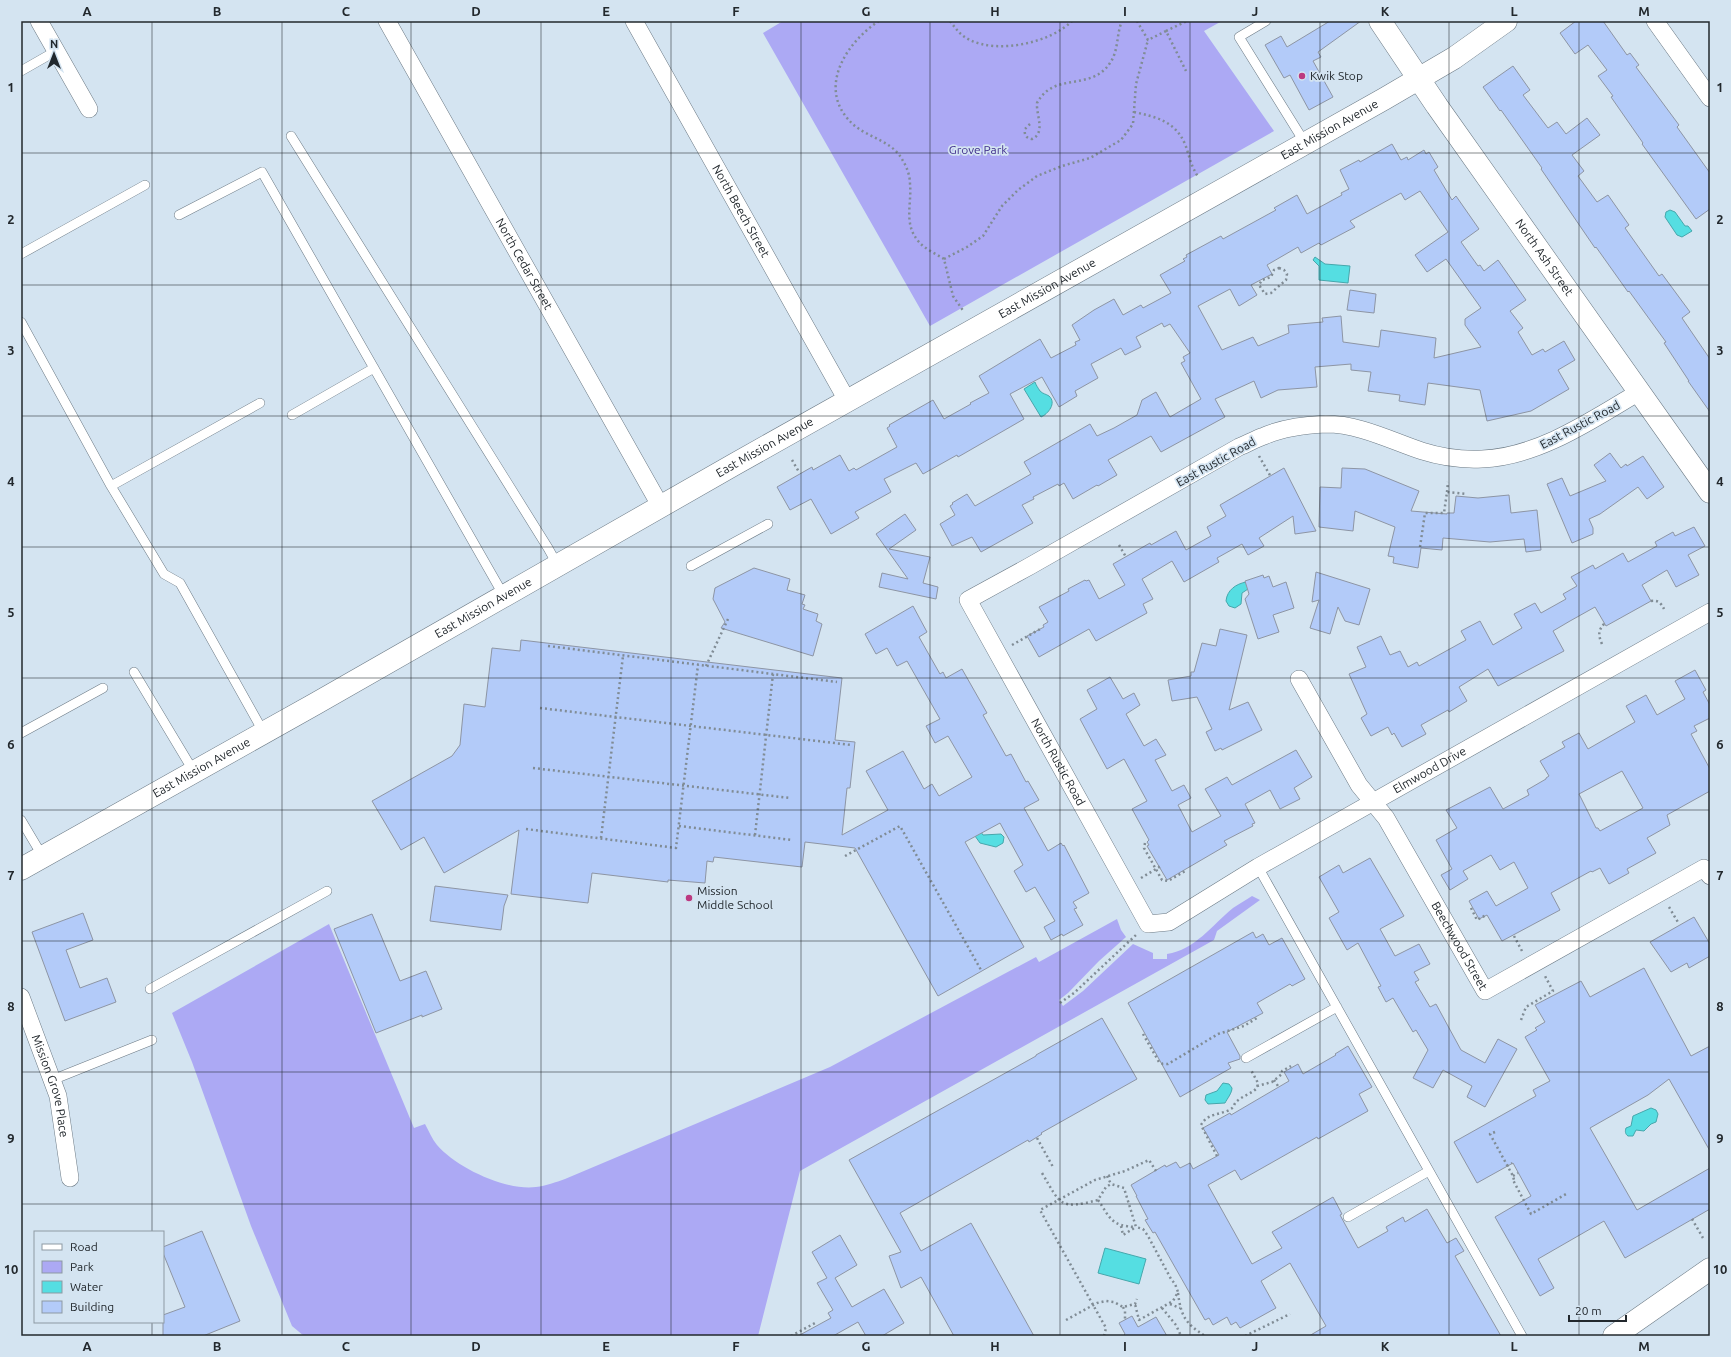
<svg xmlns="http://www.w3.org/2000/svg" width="1731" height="1357" font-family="Ubuntu,sans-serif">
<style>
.green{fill:#aca9f4}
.water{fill:#55dee2;stroke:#46a7ac}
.building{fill:#b3cbf9;stroke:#8d95a4;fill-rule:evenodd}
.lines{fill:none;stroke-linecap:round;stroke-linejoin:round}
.lane-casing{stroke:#6c7a85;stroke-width:10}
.street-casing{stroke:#6c7a85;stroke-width:18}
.secondary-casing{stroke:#6c7a85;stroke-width:23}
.primary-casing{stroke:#6c7a85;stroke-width:23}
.path{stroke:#808c95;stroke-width:2.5;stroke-dasharray:2 3;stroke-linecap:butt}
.lane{stroke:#fff;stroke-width:9}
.street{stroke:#fff;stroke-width:17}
.secondary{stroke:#fff;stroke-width:22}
.primary{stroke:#fff;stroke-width:22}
.grid{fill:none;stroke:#22282d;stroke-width:1;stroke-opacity:0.55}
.poi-dot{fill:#bc3980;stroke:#d4e4f1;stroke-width:1.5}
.labels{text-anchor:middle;stroke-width:3.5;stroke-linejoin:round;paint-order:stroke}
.poi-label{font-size:12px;fill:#22282d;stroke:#d4e4f1;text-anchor:start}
.street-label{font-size:12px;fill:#22282d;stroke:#d4e4f1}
.park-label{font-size:12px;fill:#3f2e8b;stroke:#d4e4f1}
.neatline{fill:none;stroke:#22282d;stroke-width:1.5}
.grid-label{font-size:13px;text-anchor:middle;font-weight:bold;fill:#22282d}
</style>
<rect width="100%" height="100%" fill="#d4e4f1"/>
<path class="green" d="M783 21H1222L1204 31 1274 131 930 326 763 33Z
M1252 896 1260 900 1217 931 1214 940 800 1171 758 1336H304L292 1326 251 1226 192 1062 172 1013 329 924 414 1128 425 1124C429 1131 432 1139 437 1145 457 1168 506 1191 536 1187 546 1186 556 1182 565 1179L830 1067 1036 957 1039 962 1117 919 1121 930 1126 937 1099 961 1068 993 1059 1000 1063 1006 1083 991 1133 944 1153 953V959H1167V954C1195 950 1212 925 1233 908 1239 904 1246 900 1252 896Z"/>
<path class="water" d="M1670 210 1675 212 1685 226H1688L1692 231 1682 237 1677 235 1665 217 1666 212Z
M1315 257 1325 264 1350 266 1348 283 1319 280V266L1313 260Z
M1035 382C1036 385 1038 388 1040 391 1043 394 1046 394 1049 396 1057 403 1048 414 1041 417L1024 389Z
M1246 582 1248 589 1242 593 1241 604 1235 608 1229 606 1226 601C1227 590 1236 584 1246 582Z
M981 832 983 835 1001 834 1004 837 1003 843 996 847 980 843 975 836Z
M1223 1083 1229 1084 1232 1088C1232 1093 1227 1099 1225 1103L1208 1104 1205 1100 1206 1095 1217 1091Z
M1651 1108 1656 1110 1658 1114 1656 1122 1651 1124 1644 1131 1636 1130 1633 1136H1628C1625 1134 1625 1131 1626 1128L1631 1126 1633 1116Z
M1105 1248 1146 1259 1139 1284 1098 1273Z"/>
<path class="building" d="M1330 21H1361L1318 52 1321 57 1313 61 1333 97 1309 110 1290 75 1284 78 1265 45 1281 36 1287 47Z
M1576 21H1603L1627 55 1630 53 1639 65 1636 67 1679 125 1677 127 1710 173V209L1696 219 1642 144 1643 143 1611 97 1613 96 1598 76 1607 70 1588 45 1575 54 1560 33Z
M1513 66 1530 90 1523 95 1548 128 1557 122 1566 134 1587 118 1600 135 1572 155 1584 171 1578 176 1597 202 1608 195 1629 225 1625 228 1659 276 1662 274 1690 312 1682 318 1710 359V412L1688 381H1689L1664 343 1666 342 1629 291 1628 292 1596 247 1595 248 1541 169 1542 168 1501 110 1500 111 1483 87Z
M1392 144 1401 160 1407 157 1408 160 1424 150 1426 154 1429 152 1438 167 1434 170 1452 200 1456 196 1479 229 1461 242 1478 266 1480 265 1484 271 1498 260 1526 300 1510 311 1523 328 1518 332 1532 355 1543 349 1545 352 1564 341 1575 360 1558 370 1569 389 1531 411 1487 421 1480 390 1428 383 1425 405 1399 401 1400 395 1368 391 1371 372 1351 370V364L1315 367 1317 387 1278 390 1261 398 1254 381 1215 399 1225 417 1161 452 1151 436 1108 460 1117 475 1098 486 1097 485 1073 499 1064 483 1059 486 1058 484 1033 497 1034 499 1022 505 1033 523 981 552 972 537 952 546 940 524 955 515 950 506 953 504 952 503 967 494 975 506 1031 474 1024 462 1090 424 1097 436 1114 428 1137 415 1142 400 1156 392 1170 417 1201 399 1181 363 1185 361 1183 357 1190 353 1170 324 1164 327 1162 323 1136 337 1141 347 1125 355 1121 348 1091 364 1098 378 1075 391 1077 396 1059 407 1042 377 1010 394 1024 419 965 453 958 457 957 455 923 474 916 463 884 479 891 492 855 512 859 518 831 534 811 499 790 510 777 487 812 467 813 470 840 455 849 471 854 468 856 470 897 447 887 428 890 426 889 425 933 400 944 419 971 404 970 403 989 393 979 376 1040 339 1051 358 1076 345 1075 342 1080 340 1072 325 1094 310 1114 299 1123 315 1141 305 1143 308 1171 293 1160 275 1185 261 1183 259 1187 257 1186 255 1221 236 1223 239 1276 210 1274 208 1297 195 1307 214 1342 195 1341 193 1349 189 1340 170 1359 160 1360 162ZM1420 191 1448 232 1415 255 1427 272 1446 259 1481 308 1465 319V325L1481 347 1434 358 1436 338 1381 330 1379 347 1343 342 1341 316 1322 318 1323 322 1288 325 1289 333 1258 346 1253 337 1222 350 1198 306 1230 289 1239 306 1257 295 1251 285 1272 274 1267 265 1298 247 1301 253 1319 243 1321 245 1355 227 1350 221 1401 193 1405 200Z
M1350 290 1376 294 1374 313 1347 310Z
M1610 453 1621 468 1626 464 1627 466 1643 456 1664 487 1647 499 1638 487 1600 514 1589 519 1593 528V534L1572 543 1547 484 1562 478 1570 496 1606 481 1594 465Z
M1284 468 1316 531 1295 534 1293 516 1259 538 1264 546 1248 555 1242 544 1217 558 1219 562 1184 582 1172 561 1142 579 1153 599 1143 604 1147 613 1096 641 1089 629 1039 657 1027 636 1044 627 1043 625 1048 622 1039 607 1069 591 1068 589 1085 580 1086 581 1089 580 1099 599 1125 585 1113 564 1150 543 1151 545 1176 531 1186 550 1211 536 1207 527 1226 516 1220 505Z
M1342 468 1365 469 1419 491 1411 511 1447 514V513H1454L1456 496 1478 498 1509 495 1511 513 1537 510 1541 550 1526 552 1524 539 1490 542 1443 538 1442 550 1421 548 1418 568 1393 563 1394 557 1388 556 1395 527 1355 511 1353 531 1319 527 1320 487 1341 488Z
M905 514 916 530 889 549 930 557 923 583 938 587 936 599 879 587 882 573 908 579 876 534Z
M1694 527 1705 546 1688 555 1699 575 1676 587 1667 570 1642 585 1651 601 1606 626 1595 607 1570 621 1553 631 1564 651 1498 686 1488 669 1459 687 1467 701 1449 712 1448 710 1421 725 1426 734 1402 747 1394 733 1392 735 1388 727 1371 736 1361 718 1367 714 1349 674 1366 667 1357 647 1381 636 1390 655 1400 651 1408 667 1417 662 1419 666 1466 640 1461 631 1480 621 1493 645 1522 628 1514 614 1535 603 1541 613 1566 599 1563 594 1577 586 1571 577 1593 565 1595 569 1623 553 1628 562 1657 546 1655 542 1673 532 1675 536Z
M754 568 790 579 787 590 805 595 802 604 805 605 803 609 818 614 816 621 822 624 813 656 721 628 725 622 713 599 715 588Z
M1316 572 1370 589 1359 625 1345 621 1338 607 1330 634 1310 628 1319 600 1312 602Z
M1263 575 1264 578 1269 576 1273 587 1286 582 1294 608 1273 615 1279 632 1258 639 1245 599 1249 594 1245 581Z
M913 606 927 632 919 637 940 674 943 672 946 678 962 669 987 713 983 715 1006 756 1011 754 1026 782 1028 781 1039 800 1024 808 1048 851 1061 843 1063 846 1064 845 1089 893 1073 902 1077 908 1074 909 1083 925 1063 936 1062 934 1051 940 1044 927 1055 921 1035 887 1026 892 1014 871 1023 865 1000 823 965 842 1024 947 938 996 855 848 805 842 802 867 714 857 713 862 707 861 705 883 668 880V882L592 873 588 903 511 894 519 830 444 873 424 837 401 850 372 801 452 756 460 745 464 704 485 707 492 648 520 651 521 640 842 678 835 740 855 742 850 788H847L842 835 888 810 866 771 903 751 924 789 932 784 939 796 972 777 948 736 935 743 926 726 940 719 907 661 897 666 887 648 876 654 865 634Z
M1220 629 1247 635 1229 710 1248 702 1262 730 1222 750 1221 748 1215 751 1206 732 1212 729 1197 697 1172 701 1168 680 1191 676V672H1194L1202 643 1216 646Z
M1695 670 1706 690 1703 692 1710 705V718L1694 726 1697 731 1691 734 1710 769V791L1667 815 1670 825 1647 838 1656 853 1627 869 1629 873 1609 884 1600 868 1592 872 1591 871 1551 893 1560 910 1502 941 1487 915 1479 919 1469 901 1487 891 1496 906 1528 888 1514 862 1500 870 1491 855 1463 871 1468 879 1450 890 1441 875 1452 869 1436 840 1457 828 1446 810 1490 787 1503 809 1529 795 1527 790 1546 779V778L1549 776 1540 761 1565 747 1562 742 1579 733 1588 749 1635 722 1626 706 1646 695 1657 715 1685 699 1675 681ZM1622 771 1643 808 1600 831 1598 828H1596L1579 794Z
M1110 677 1123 699 1134 693 1140 705 1126 714 1144 746 1156 739 1166 755 1155 760 1172 791 1184 785 1191 798 1178 805 1192 832 1221 816 1205 789 1227 777 1232 785 1296 750 1312 777 1294 788 1300 799 1280 809 1270 790 1245 804 1255 823 1252 824 1253 826 1224 841 1227 845 1167 880 1147 846 1149 845 1147 842 1149 840 1132 809 1147 801 1124 759 1107 769 1080 719 1097 709 1087 690Z
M1370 858 1404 916 1380 929 1395 956 1419 944 1430 964 1414 972 1419 980 1415 982 1430 1007 1436 1004 1461 1050 1485 1063 1498 1039 1517 1049 1485 1107 1467 1097 1472 1086 1443 1070 1433 1088 1413 1078 1428 1050 1416 1030 1413 1032 1393 998 1386 1002 1378 987 1381 986 1358 943 1347 950 1329 918 1339 912 1319 877 1339 865 1343 873Z
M435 886 508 895 504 906 501 930 430 921Z
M83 913 93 940 66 950 80 988 107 978 116 1002 65 1021 32 932Z
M372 914 400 981 426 971 442 1009 422 1017V1015L376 1033 334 929Z
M1694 917 1710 944V956L1689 968 1687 963 1671 972 1650 942Z
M1253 932 1256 938 1263 934 1269 945 1282 938 1305 979 1292 986 1290 984 1257 1003 1263 1013 1227 1032 1240 1056V1059L1228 1063 1231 1068 1180 1097 1128 1003Z
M1644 968 1691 1056 1710 1046V1151L1669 1079 1648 1095 1590 1128 1637 1210 1710 1168V1209L1625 1258 1604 1221 1538 1259 1554 1288 1540 1296 1495 1217 1531 1196 1513 1163 1477 1183 1454 1142 1536 1096 1533 1090 1550 1081 1525 1037 1537 1030 1535 1028 1545 1022 1535 1005 1581 981 1590 997Z
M1102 1018 1137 1079 1041 1133 1042 1134 1029 1142 1028 1140 900 1213 921 1251 971 1223 1034 1336H954L921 1277 901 1288 889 1256 901 1252 849 1160 1036 1056V1055Z
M1348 1046 1372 1087 1359 1094 1368 1111 1318 1139 1317 1137 1241 1180 1235 1170 1208 1185 1252 1264 1282 1248 1272 1232 1333 1197 1342 1214 1340 1215 1358 1248 1388 1231 1386 1227 1403 1217 1405 1222 1427 1209 1447 1243 1456 1238 1464 1251 1455 1256 1501 1336H1309L1326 1326 1290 1263 1261 1281 1276 1308 1240 1328 1236 1322 1231 1325 1227 1317 1213 1325 1209 1318 1205 1320 1155 1232 1153 1233 1145 1220 1148 1219 1136 1196H1137L1131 1185 1165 1165 1166 1167 1176 1162 1180 1168 1190 1163 1193 1169 1219 1155 1203 1128 1230 1113 1231 1115 1289 1081 1284 1072 1298 1064 1303 1074 1336 1055 1335 1054Z
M202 1231 240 1321 203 1336H163V1315L185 1307 163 1253V1247Z
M840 1235 857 1265 835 1278 852 1307 884 1289 904 1323 882 1336H866L858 1322 833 1336H798L831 1318 828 1313 833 1310 817 1283 827 1278 812 1252Z
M1132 1316 1138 1327 1156 1317 1167 1336H1123L1125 1334 1119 1323Z"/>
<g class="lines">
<g class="lane-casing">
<path id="lane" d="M1266 21 1239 37 1305 143
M21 71 56 51
M291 136 548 548 558 566
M179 215 262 172 504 596
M21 254 145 185
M21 322 111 486 164 574 180 583 264 733
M292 415 374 368
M111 486 260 403
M691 566 768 524
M134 672 194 772
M21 733 103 688
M21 820 43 857
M1258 867 1522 1336
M150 989 327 891
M1246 1058 1337 1007
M52 1080 152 1040
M1348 1217 1429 1171"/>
</g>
<g class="street-casing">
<g id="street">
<path d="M39 21 89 109"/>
<path id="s1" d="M387 21 661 507"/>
<path id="s2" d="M634 21 848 402"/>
<path d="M1655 21 1710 98"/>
<path id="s3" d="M1639 392C1592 420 1538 457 1482 459 1462 460 1441 457 1422 451 1392 441 1359 424 1326 424 1306 425 1282 428 1264 436 1255 439 1247 444 1239 447L1030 566 968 600 1148 924 1169 922 1258 867 1710 612"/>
<path id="s4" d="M1299 679 1359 785 1386 818 1485 991 1704 868 1710 876"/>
<path id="s5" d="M21 997 58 1096 70 1178"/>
</g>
</g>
<g class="secondary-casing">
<g id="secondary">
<path id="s6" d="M21 869 315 704 735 464 1384 99 1454 58 1506 21"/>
<path d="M1614 1336 1710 1269"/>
</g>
</g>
<g class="primary-casing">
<g id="primary">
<path id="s7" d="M1380 21 1437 106 1710 492"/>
</g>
</g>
<path class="path" d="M879 21C844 44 815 92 855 126 870 138 894 142 903 161 907 167 910 176 910 184 912 204 903 224 919 242 925 249 936 254 944 259L953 296 964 312
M950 21C956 29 961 36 970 40 998 54 1050 43 1072 21
M1137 21 1148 40 1166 31 1186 71
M1166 31 1187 21
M1134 112C1156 117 1175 121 1185 144 1190 157 1190 165 1199 178
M1030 124 1025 129C1024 135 1026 138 1032 139 1046 133 1036 115 1037 103 1054 71 1091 92 1110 63 1119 50 1116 35 1122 21
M944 259 967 247 983 236 1002 206 1018 190 1037 176 1062 166 1090 158 1121 140 1133 124 1136 84 1148 40
M1279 268 1284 270 1287 274 1286 280 1271 293 1265 294 1259 285 1262 280 1271 277 1274 270Z
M1259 456 1271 477
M792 460 799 472
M1447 492 1448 482
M1119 545 1126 557
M1420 547 1425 513H1444L1447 492 1466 494
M1651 601C1658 600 1661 603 1664 609
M1602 644C1598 635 1598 630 1605 623
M1012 645 1042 628
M548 646 837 682
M706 666 728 619
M540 708 851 745
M533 768 790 798
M679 826 792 840
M526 829 676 848 698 665
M755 835 773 674
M601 838 623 656
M1145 843 1144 848 1162 880 1168 881 1187 870
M845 856 900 826 981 970
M1141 878 1161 866
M1669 907 1679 924
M1471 908 1477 920 1486 915
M1514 936 1522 951
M1060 1003 1074 993 1136 935
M1521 1020 1526 1007 1553 991 1545 976
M1143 1034 1159 1062 1163 1064H1168L1218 1034 1244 1026 1257 1018 1256 1017
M1274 1080 1278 1086
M1257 1086 1272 1082 1282 1074V1071L1291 1066
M1495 1132 1490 1134 1513 1176 1514 1180H1513L1531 1214 1566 1194
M1037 1138 1053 1167
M1217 1156 1201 1125C1207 1113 1221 1115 1231 1109 1234 1107 1234 1104 1236 1102 1242 1096 1251 1094 1257 1088L1258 1083 1251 1070
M1507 1166 1512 1163
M1042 1173C1061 1205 1059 1210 1098 1200L1106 1187 1111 1184 1124 1188 1136 1227 1143 1229 1148 1236 1171 1279 1175 1284 1178 1292 1173 1301 1139 1320 1135 1304
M1107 1176 1111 1184
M1513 1176 1518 1173
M1098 1200C1111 1219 1111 1226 1136 1227
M1692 1219 1703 1238
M1121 1226 1123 1235 1136 1227
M1178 1293C1181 1316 1185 1323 1205 1336
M1170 1304 1180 1308
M1123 1307 1125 1311V1320
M1162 1308 1176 1325 1181 1336
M1066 1320 1097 1303 1106 1301 1114 1302 1123 1307 1135 1304 1137 1299
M791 1336 817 1322
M1104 1336 1106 1328 1040 1210 1095 1180 1125 1171 1149 1160 1156 1171
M1245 1336 1290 1314"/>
<use href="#lane" class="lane"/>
<use href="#street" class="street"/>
<use href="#secondary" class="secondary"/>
<use href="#primary" class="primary"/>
</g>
<path class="grid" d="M152 21V1232M282 21V1336M411 21V1336M541 21V1336M671 21V1336M801 21V1336M930 21V1336M1060 21V1336M1190 21V1336M1320 21V1336M1449 21V1336M1579 21V1336M21 153H1710M21 285H1710M21 416H1710M21 547H1710M21 678H1710M21 810H1710M21 941H1710M21 1072H1710M21 1204H1710M152 1322V1336"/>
<g class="poi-dot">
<circle cx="1302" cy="76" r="4"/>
<circle cx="689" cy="898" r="4"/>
</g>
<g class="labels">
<g class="poi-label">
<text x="1310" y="80">Kwik Stop</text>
<text x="697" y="895">Mission<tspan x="697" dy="14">Middle School</tspan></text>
</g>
<g class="street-label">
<text dy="4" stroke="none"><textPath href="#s6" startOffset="1503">East Mission Avenue</textPath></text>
<text dy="4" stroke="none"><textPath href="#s2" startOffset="218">North Beech Street</textPath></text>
<text dy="4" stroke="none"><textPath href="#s7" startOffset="288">North Ash Street</textPath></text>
<text dy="4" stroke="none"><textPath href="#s1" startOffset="279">North Cedar Street</textPath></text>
<text dy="4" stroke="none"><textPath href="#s6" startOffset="1179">East Mission Avenue</textPath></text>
<text transform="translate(1580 425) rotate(-28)" y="4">East Rustic Road</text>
<text dy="4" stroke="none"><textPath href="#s6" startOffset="855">East Mission Avenue</textPath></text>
<text transform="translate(1216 462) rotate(-29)" y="4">East Rustic Road</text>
<text dy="4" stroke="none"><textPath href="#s6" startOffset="531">East Mission Avenue</textPath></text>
<text dy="4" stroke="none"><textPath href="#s3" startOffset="921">North Rustic Road</textPath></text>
<text dy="4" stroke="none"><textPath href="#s6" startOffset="207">East Mission Avenue</textPath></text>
<text dy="4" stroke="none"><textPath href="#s3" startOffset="1429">Elmwood Drive</textPath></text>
<text dy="4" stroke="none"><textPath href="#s4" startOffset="312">Beechwood Street</textPath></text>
<text dy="4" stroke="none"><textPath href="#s5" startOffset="94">Mission Grove Place</textPath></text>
</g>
<g class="park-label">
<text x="978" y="154">Grove Park</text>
</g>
</g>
<rect width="1731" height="1357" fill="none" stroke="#d4e4f1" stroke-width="44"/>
<rect x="34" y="1231" width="130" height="92" fill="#d4e4f1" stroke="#8d99a3"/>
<rect x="42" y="1244" width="20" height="6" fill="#ffffff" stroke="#8d99a3"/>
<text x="70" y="1251" font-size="12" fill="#22282d">Road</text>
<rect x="42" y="1261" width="20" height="12" fill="#aca9f4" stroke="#8d99a3"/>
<text x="70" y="1271" font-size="12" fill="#22282d">Park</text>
<rect x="42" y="1281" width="20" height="12" fill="#55dee2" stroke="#8d99a3"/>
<text x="70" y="1291" font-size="12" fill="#22282d">Water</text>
<rect x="42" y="1301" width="20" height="12" fill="#b3cbf9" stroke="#8d99a3"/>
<text x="70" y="1311" font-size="12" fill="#22282d">Building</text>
<g transform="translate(54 54)" stroke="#d4e4f1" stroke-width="3" paint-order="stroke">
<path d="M0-3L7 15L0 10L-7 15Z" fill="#22282d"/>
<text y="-6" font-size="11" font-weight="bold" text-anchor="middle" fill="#22282d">N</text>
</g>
<path d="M1569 1315v6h57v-6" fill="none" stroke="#22282d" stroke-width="2"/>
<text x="1575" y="1315" font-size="12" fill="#22282d" stroke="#d4e4f1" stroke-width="3" paint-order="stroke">20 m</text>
<rect x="22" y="22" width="1687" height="1313" class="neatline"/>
<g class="grid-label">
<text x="87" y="16">A</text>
<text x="217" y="16">B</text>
<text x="346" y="16">C</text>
<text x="476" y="16">D</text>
<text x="606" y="16">E</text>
<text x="736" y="16">F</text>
<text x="866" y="16">G</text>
<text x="995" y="16">H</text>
<text x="1125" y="16">I</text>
<text x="1255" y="16">J</text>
<text x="1385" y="16">K</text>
<text x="1514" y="16">L</text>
<text x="1644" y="16">M</text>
<text x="11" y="92">1</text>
<text x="1720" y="92">1</text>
<text x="11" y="224">2</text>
<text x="1720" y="224">2</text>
<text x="11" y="355">3</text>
<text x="1720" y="355">3</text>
<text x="11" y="486">4</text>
<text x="1720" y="486">4</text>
<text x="11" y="617">5</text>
<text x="1720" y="617">5</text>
<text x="11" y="749">6</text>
<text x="1720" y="749">6</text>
<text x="11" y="880">7</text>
<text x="1720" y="880">7</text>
<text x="11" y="1011">8</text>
<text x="1720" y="1011">8</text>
<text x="11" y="1143">9</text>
<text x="1720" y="1143">9</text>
<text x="11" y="1274">10</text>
<text x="1720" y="1274">10</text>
<text x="87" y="1351">A</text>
<text x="217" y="1351">B</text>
<text x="346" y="1351">C</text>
<text x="476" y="1351">D</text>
<text x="606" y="1351">E</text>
<text x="736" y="1351">F</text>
<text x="866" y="1351">G</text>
<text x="995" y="1351">H</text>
<text x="1125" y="1351">I</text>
<text x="1255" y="1351">J</text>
<text x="1385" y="1351">K</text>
<text x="1514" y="1351">L</text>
<text x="1644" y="1351">M</text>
</g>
</svg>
